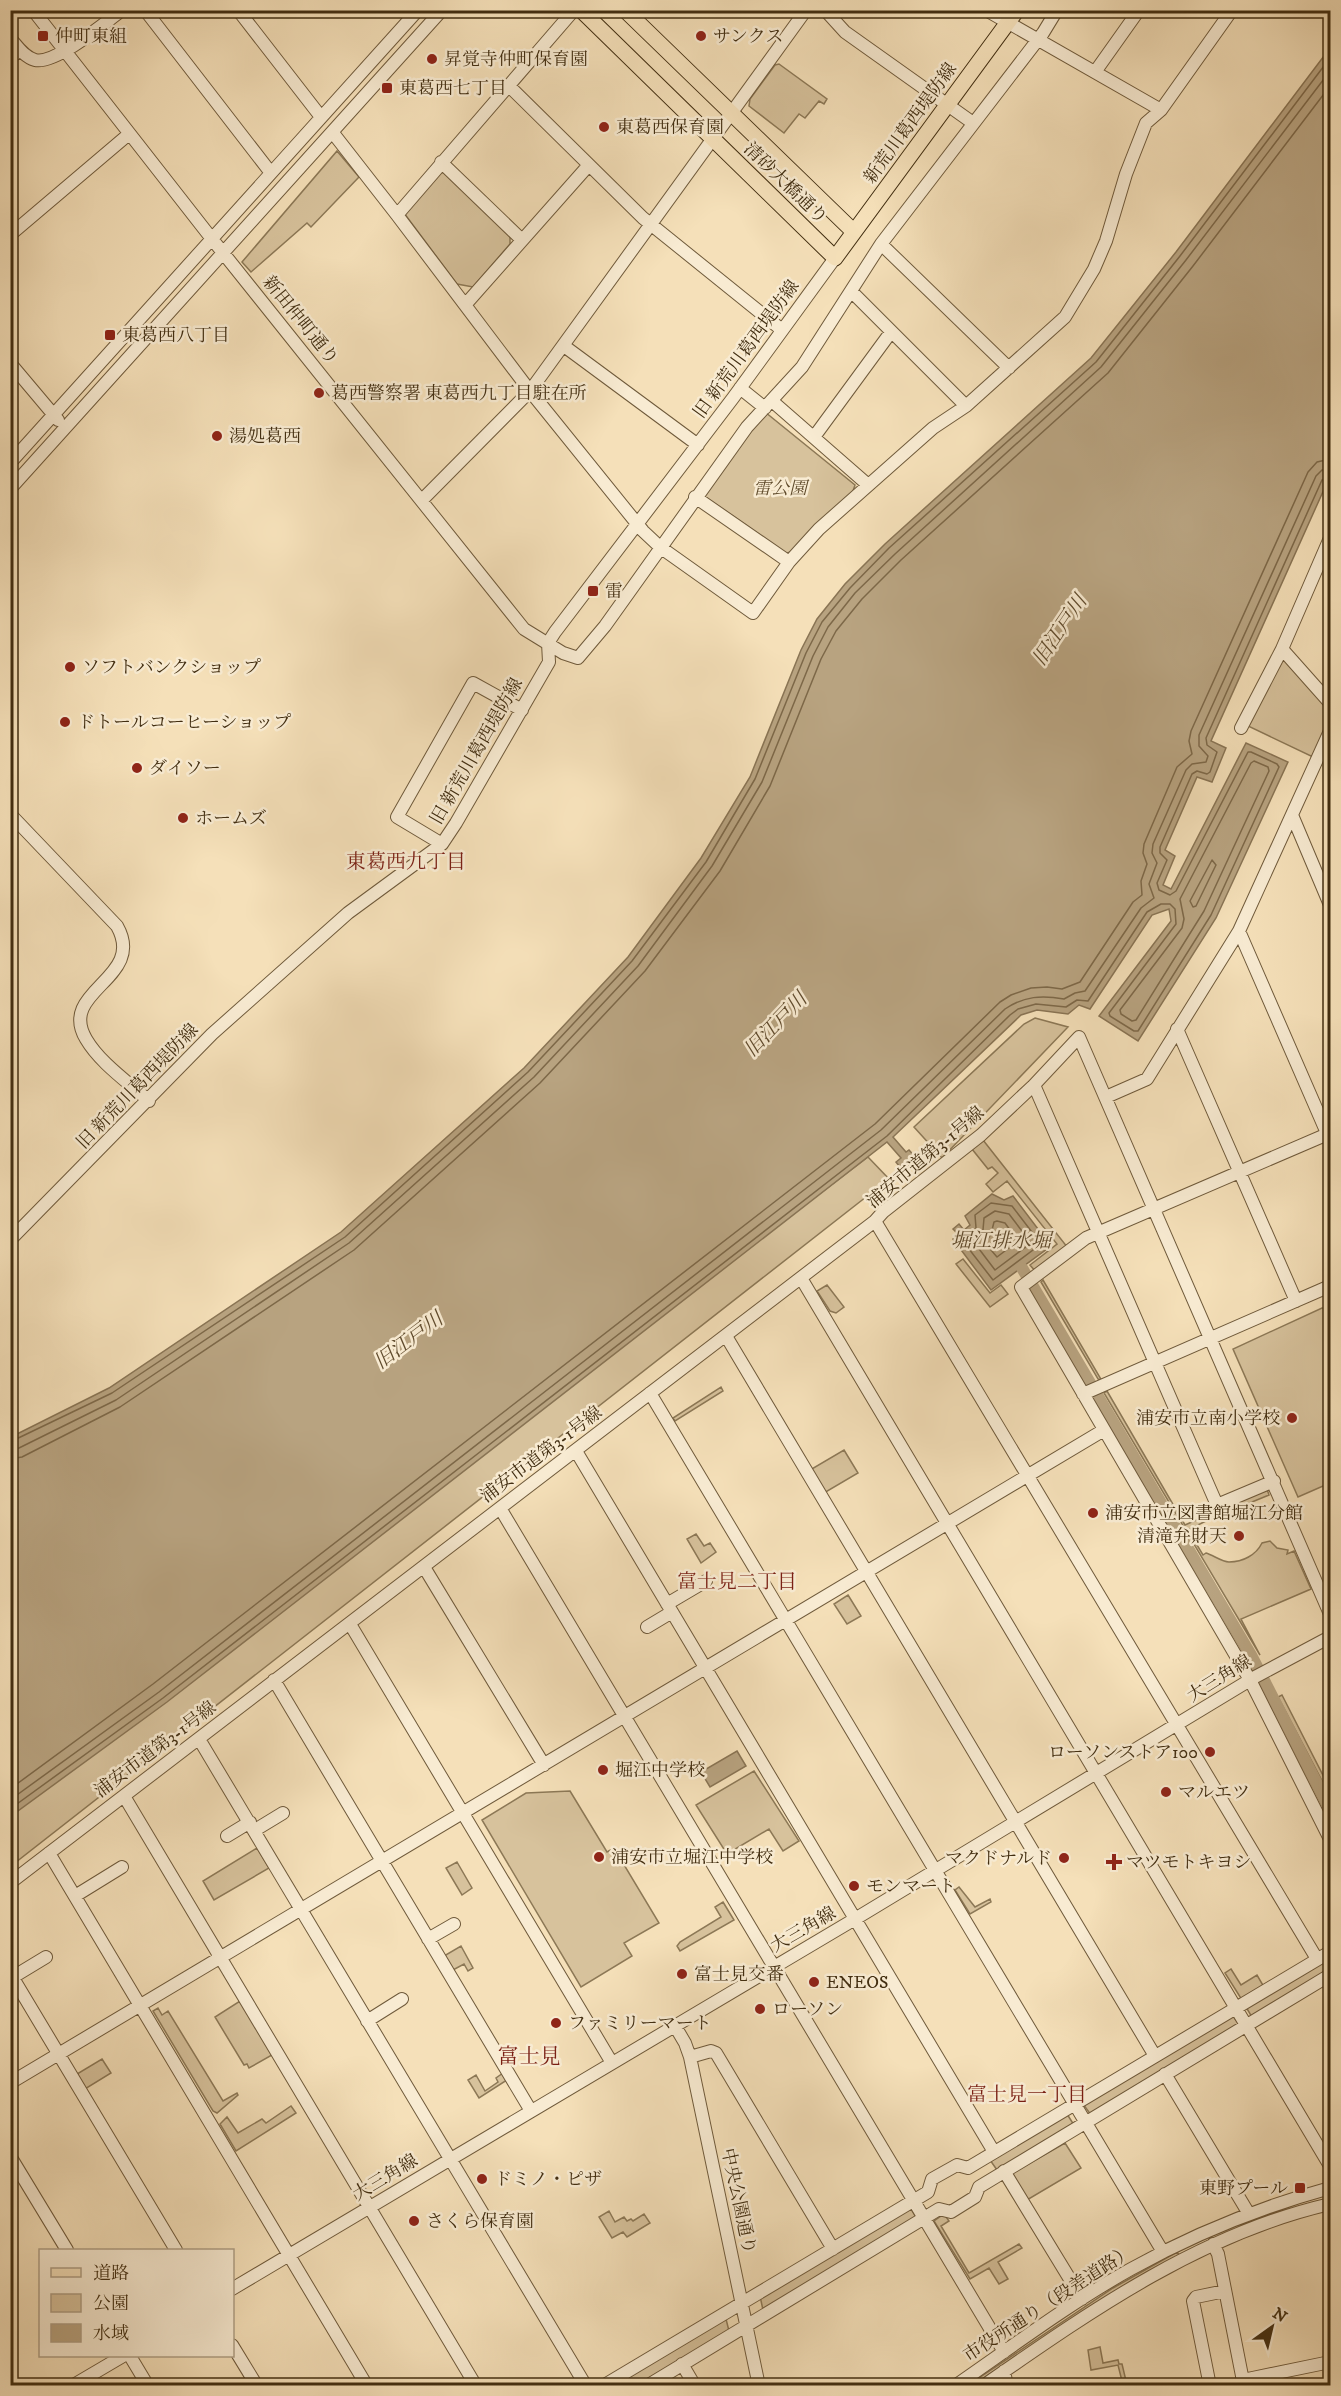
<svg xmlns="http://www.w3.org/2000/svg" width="1341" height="2396" font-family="'IM FELL DW Pica','Noto Serif JP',serif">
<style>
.green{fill:#d7c29c;stroke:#8c7856;stroke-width:1.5}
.water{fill:#b8a380;stroke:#897454;stroke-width:1.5}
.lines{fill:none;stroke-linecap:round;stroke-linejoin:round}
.shore{stroke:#7d6848;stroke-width:1.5}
.canal{stroke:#b8a380;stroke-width:12}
.minor-casing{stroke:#6f5a3b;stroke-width:14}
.major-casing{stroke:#422e11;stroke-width:17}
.minor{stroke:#f8ebd2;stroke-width:12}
.major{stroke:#f5e0b9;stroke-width:15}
.poi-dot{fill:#8f2418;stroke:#f8ebd2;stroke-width:2}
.labels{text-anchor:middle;stroke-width:5;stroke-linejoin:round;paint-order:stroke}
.poi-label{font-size:18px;fill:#422e11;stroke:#f8ebd2;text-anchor:start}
.street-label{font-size:18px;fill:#422e11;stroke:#f8ebd2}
.park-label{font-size:18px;font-style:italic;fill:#604c2d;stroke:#f8ebd2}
.water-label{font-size:20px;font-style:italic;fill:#604b2d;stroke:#f8ebd2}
.neighbourhood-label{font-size:20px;fill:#7a1f14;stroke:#f8ebd2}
.quarter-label{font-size:21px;fill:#7a1f14;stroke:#f8ebd2}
</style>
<rect width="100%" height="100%" fill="#f5e0b9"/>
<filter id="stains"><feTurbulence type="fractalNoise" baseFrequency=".00333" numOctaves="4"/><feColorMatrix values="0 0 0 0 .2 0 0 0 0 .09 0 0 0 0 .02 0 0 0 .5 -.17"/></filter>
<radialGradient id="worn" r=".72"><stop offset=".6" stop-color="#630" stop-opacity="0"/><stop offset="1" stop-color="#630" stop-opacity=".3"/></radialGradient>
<path class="green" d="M779 64 827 99 824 104 819 101 805 118 799 114 784 133 749 106 750 99 775 65Z
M337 151 359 177 311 227 307 223 251 272 242 262Z
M442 170 510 231V244L473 287 457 284 404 213Z
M765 412 855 485 853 491 792 552 786 553 704 496Z
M1281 659H1285L1330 709V717L1313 757 1248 726Z
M1035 1018 1068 1027 942 1158 914 1127 1024 1024Z
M983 1140 1068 1248 1036 1272 1030 1265 1057 1244 1007 1181 993 1192 986 1184 998 1173 992 1167 988 1169 972 1149Z
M868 1157 889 1179 11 1866V1808Z
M963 1259 990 1293 1001 1285 1008 1294 990 1307 956 1264Z
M1043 1280 1102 1381 1098 1379 1041 1282Z
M827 1285 844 1307 836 1313 830 1311 817 1291Z
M1322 1308H1330V1483L1298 1497 1233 1349Z
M721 1387 723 1391 675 1421 673 1418Z
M1107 1391 1185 1525 1267 1489 1269 1495 1225 1513 1222 1518 1210 1519 1188 1530 1203 1555 1206 1553C1213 1555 1222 1562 1229 1562 1243 1562 1256 1555 1262 1543L1270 1541 1277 1548 1288 1550 1287 1554 1294 1551 1311 1589 1241 1619 1260 1655 1104 1393Z
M1094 1397 1249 1662 1244 1659 1092 1400Z
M844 1450 858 1473 824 1493 810 1470Z
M696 1534 704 1546 710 1543 716 1552 701 1563 687 1539Z
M848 1595 861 1616 847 1624 834 1604Z
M1282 1695 1330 1789V1796L1278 1697Z
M1267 1696 1330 1821V1828L1267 1705Z
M754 1771 799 1841 783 1851 769 1829 727 1854 696 1805Z
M570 1791 607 1852 614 1848 659 1923 624 1943 632 1956 581 1987 482 1820 526 1793Z
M257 1848 269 1868 214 1900 203 1881Z
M457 1862 472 1888 462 1895 446 1868Z
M959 1887 975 1907 990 1899 991 1902 970 1914 955 1890Z
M723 1902 734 1920 680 1951 677 1946 680 1942 721 1917 715 1907Z
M461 1946 473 1968 468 1971 464 1964 453 1970 444 1956Z
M1330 1958V1972L1253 2019 1246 2007Z
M1231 1969 1241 1985 1257 1975 1264 1987 1242 2000 1225 1973Z
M240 2001 272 2055 249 2068 247 2064 244 2065 215 2017Z
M158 2008 162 2015 168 2011 223 2101 237 2093 238 2095 217 2113 213 2111 153 2011Z
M1233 2016 1240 2026 1091 2115 1083 2104Z
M102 2059 111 2073 85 2089 77 2074Z
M503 2073 507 2080 479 2098 468 2080 476 2075 485 2091 498 2082 496 2078Z
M291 2106 296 2113 236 2151 220 2124 227 2117 238 2133 262 2119 266 2123Z
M1067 2114 1074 2125 997 2170 990 2160Z
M1065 2143 1081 2168 1027 2200 1011 2174Z
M910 2207 917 2219 763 2310 760 2296Z
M609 2211 615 2222 624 2217 627 2221 631 2219 633 2221 644 2214 650 2223 627 2237 623 2232 612 2238 599 2217Z
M944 2214 949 2221 941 2226 969 2273 1019 2244 1022 2248 998 2262 1008 2279 999 2284 989 2268 970 2279 934 2221Z
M1177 2252 1180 2256 1083 2312 975 2385 967 2386 1113 2288Z
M726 2319 729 2331 637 2385 614 2386Z
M1100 2347 1103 2363 1118 2360 1119 2364H1122L1127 2385H1123L1118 2365 1091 2370 1088 2350Z"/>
<path class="water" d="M1330 48V476L1211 741 1226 748 1212 782 1197 777 1165 850 1175 856 1163 885 1171 889 1246 743 1288 762 1216 918 1138 1041 1099 1016 1171 921 1169 909 1152 915 1090 1009 1079 1005 1068 1014 1037 1010 1021 1015 893 1137 906 1152 909 1150 917 1159 903 1171 896 1162 901 1158 887 1142 167 1702 11 1816V1437L109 1388 341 1232 524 1068 628 957 701 858 750 777 801 650 817 619 845 584 885 544 1091 358 1176 252Z
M992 1194 1004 1200 1013 1196 1051 1246 991 1290 953 1239 958 1234 953 1229 959 1224 964 1230 970 1225 965 1216Z
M737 1751 746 1766 710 1787 701 1772Z"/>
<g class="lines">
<path class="shore" d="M1254 761 1268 767 1269 771 1204 911 1136 1020 1132 1021 1121 1014 1120 1010 1182 928 1184 919 1180 899 1251 763Z
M1212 860 1216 865 1196 906 1193 907 1190 901Z
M991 1203 1012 1206 1041 1244 993 1280 962 1240 976 1228 975 1215Z
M995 1211 1009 1214 1031 1243 995 1270 973 1241 983 1230 984 1218Z
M997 1221 1005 1223 1018 1241 997 1257 985 1243 991 1234 994 1222Z
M10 1442 112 1393 345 1237 528 1072 632 961 706 862 755 779 806 653 822 622 850 588 889 548 1096 362 1180 256 1330 58
M10 1450 19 1448 116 1400 349 1243 534 1077 638 966 712 866 762 782 813 656 828 627 855 593 895 554 1101 367 1186 260 1330 71
M10 1459 22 1457 120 1407 354 1250 540 1083 645 971 720 871 770 786 821 659 836 631 862 599 901 560 1108 373 1193 266 1330 86
M10 1789 153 1684 875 1124 1000 1002 1011 995 1031 988 1047 987 1062 989 1080 982 1133 902 1142 895 1141 881 1147 864 1143 853 1144 844 1177 767 1192 754 1189 741 1191 731 1308 472 1317 462 1330 459
M10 1800 159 1692 881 1130 1005 1009C1024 996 1042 995 1064 999L1075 993 1085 991 1141 908 1154 898 1149 884 1157 863 1152 853 1153 844 1186 770 1192 764 1206 762 1208 756 1199 746V735L1316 476 1322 470 1330 468
M10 1809 163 1698 887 1136 1010 1015 1018 1009 1036 1004 1066 1007 1077 1000 1088 1001 1147 912 1161 904H1170L1175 909 1176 924 1109 1013 1110 1016 1134 1031H1138L1211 915 1279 767 1277 764 1251 752H1248L1176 891 1170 895 1159 890 1157 883 1167 860 1160 853V847L1192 774 1197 771 1207 774 1210 772 1217 752 1207 745 1206 738 1322 480 1330 476"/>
<path class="canal" d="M1022 1268 1251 1655 1330 1809"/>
<g class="minor-casing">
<path id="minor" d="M33 10 212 239 524 629 563 653 578 658 605 626 747 427 802 367 881 244 1043 33 1057 10
M145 10 271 173
M238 10 321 117
M825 10 845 32 973 123
M986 10 1161 110
M10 38C17 46 24 57 35 60 55 65 105 23 122 10
M10 58 20 50
M1095 72 1139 10
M509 86 643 218 782 330
M333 133 397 215 530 391 643 531 660 547 753 613 789 562 819 529 933 428 966 406 1065 317 1094 269 1106 241 1126 174 1146 123 1161 110 1232 10
M441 162 522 240
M397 215 574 10
M10 235 129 134
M881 244 1009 368
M851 291 966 406
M465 305 588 166
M564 346 698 445
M10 363 58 420
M740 388 765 408
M772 401 867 484
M814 437 891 332
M10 463 418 10
M10 489 442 10
M695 497 789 562
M422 500 530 391 806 10
M1330 538 1282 649 1330 703
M1241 728 1282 649
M10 814 117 926C147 979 57 990 86 1039 100 1063 128 1082 149 1101
M1292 815 1330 905
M442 844 397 817 473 683 522 710
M1239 931 1330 1140
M1177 1029 1296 1301
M1034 1085 1217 1505 1274 1481
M1106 1097 1147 1079 1239 931 1330 731
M1330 1133 1086 1238 1021 1287 1250 1680 1330 1839
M875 1221 1317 1959
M10 1240 212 1034 348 913 442 844 456 823 549 662 548 643 555 632 733 398 835 258
M801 1278 1330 2166
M726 1336 1155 2056
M650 1393 1163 2252
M1083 1394 1330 1286
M576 1451 994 2152
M500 1508 1004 2352
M424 1567 544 1765
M667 1604 706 1581
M350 1624 612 2063
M647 1627 672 1612
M274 1680 531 2111
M199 1739 586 2386
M124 1796 476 2386
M255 1830 283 1813
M227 1836 250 1822
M49 1853 367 2386
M10 1883 875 1221 883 1212 981 1135 1034 1085 1079 1037 1330 1614
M75 1896 122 1867
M428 1939 454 1924
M10 1973 176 2250
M13 1977 46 1957
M367 2021 402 1999
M675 2026 685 2043 690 2057 759 2386
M690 2057 711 2051 716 2053 833 2249
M1165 2074 1249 2214
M10 2083 1104 1430
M10 2156 67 2250
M1004 2171 1082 2299
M1213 2244 1218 2254 1244 2386
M232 2289 855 1919 1255 1677 1330 1637
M232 2345 257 2386
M130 2356 148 2386
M682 2364 695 2386
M1004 2371 1007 2386
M1243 2380 1330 2362
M72 2386 123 2356
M603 2386 928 2192 932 2179 957 2165 968 2168 1330 1952
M647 2386 939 2209 951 2212 975 2197 979 2187 1330 1975
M955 2386C1013 2346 1070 2303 1131 2269 1194 2234 1261 2207 1330 2188
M983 2386C1091 2311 1200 2234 1330 2204
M1210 2386 1193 2301 1196 2297 1225 2291"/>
</g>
<g class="major-casing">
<path id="major" d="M581 10 835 258 1017 10
M625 10 854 232"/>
</g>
<use href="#minor" class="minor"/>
<use href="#major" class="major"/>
</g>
<g class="poi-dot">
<rect x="37" y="30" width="12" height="12" rx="3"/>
<circle cx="701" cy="36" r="6"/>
<circle cx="432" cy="59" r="6"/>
<rect x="381" y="82" width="12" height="12" rx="3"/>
<circle cx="604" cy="127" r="6"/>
<rect x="104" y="329" width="12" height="12" rx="3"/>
<circle cx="319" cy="393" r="6"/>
<circle cx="217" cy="436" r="6"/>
<rect x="587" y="585" width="12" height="12" rx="3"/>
<circle cx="70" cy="667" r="6"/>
<circle cx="65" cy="722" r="6"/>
<circle cx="137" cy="768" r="6"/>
<circle cx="183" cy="818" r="6"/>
<circle cx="1292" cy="1418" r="6"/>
<circle cx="1093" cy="1513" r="6"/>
<circle cx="1239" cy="1536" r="6"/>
<circle cx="1210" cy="1752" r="6"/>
<circle cx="603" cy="1770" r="6"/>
<circle cx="1166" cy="1792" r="6"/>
<circle cx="599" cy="1857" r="6"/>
<circle cx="1064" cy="1858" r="6"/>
<path d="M1111 1853h6v6h6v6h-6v6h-6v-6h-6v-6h6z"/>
<circle cx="854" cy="1886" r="6"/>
<circle cx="682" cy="1974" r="6"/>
<circle cx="814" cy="1982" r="6"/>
<circle cx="760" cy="2009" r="6"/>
<circle cx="556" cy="2023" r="6"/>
<circle cx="482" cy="2179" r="6"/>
<rect x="1294" y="2182" width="12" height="12" rx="3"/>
<circle cx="414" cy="2221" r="6"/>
</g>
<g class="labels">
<g class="poi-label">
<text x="55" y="42">仲町東組</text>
<text x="713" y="42">サンクス</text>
<text x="444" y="65">昇覚寺仲町保育園</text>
<text x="399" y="94">東葛西七丁目</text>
<text x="616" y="133">東葛西保育園</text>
<text x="122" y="341">東葛西八丁目</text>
<text x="331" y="399">葛西警察署 東葛西九丁目駐在所</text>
<text x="229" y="442">湯処葛西</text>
<text x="605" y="597">雷</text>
<text x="82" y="673">ソフトバンクショップ</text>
<text x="77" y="728">ドトールコーヒーショップ</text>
<text x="149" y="774">ダイソー</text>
<text x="195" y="824">ホームズ</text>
<text x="1280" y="1424" text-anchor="end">浦安市立南小学校</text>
<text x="1105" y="1519">浦安市立図書館堀江分館</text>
<text x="1227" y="1542" text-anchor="end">清滝弁財天</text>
<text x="1198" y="1758" text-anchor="end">ローソンストア100</text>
<text x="615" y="1776">堀江中学校</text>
<text x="1178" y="1798">マルエツ</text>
<text x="611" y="1863">浦安市立堀江中学校</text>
<text x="1052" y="1864" text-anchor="end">マクドナルド</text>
<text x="1126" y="1868">マツモトキヨシ</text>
<text x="866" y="1892">モンマート</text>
<text x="694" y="1980">富士見交番</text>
<text x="826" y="1988">ENEOS</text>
<text x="772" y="2015">ローソン</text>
<text x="568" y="2029">ファミリーマート</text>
<text x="494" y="2185">ドミノ・ピザ</text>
<text x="1288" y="2194" text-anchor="end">東野プール</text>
<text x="426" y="2227">さくら保育園</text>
</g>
<g class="street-label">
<text transform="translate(910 123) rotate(-54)" y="6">新荒川葛西堤防線</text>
<text transform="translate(786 183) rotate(44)" y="6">清砂大橋通り</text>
<text transform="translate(301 320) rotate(51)" y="6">新田仲町通り</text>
<text transform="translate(746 349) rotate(-54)" y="6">旧 新荒川葛西堤防線</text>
<text transform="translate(476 751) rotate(-60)" y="6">旧 新荒川葛西堤防線</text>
<text transform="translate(137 1086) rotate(-46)" y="6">旧 新荒川葛西堤防線</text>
<text transform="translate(925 1157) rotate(-40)" y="6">浦安市道第3-1号線</text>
<text transform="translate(541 1454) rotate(-37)" y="6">浦安市道第3-1号線</text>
<text transform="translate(1219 1678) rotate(-32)" y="6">大三角線</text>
<text transform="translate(155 1749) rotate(-37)" y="6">浦安市道第3-1号線</text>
<text transform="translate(803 1929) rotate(-30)" y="6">大三角線</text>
<text transform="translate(385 2177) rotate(-31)" y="6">大三角線</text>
<text transform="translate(739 2201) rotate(78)" y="6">中央公園通り</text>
<text transform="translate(1048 2303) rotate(-33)" y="6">市役所通り（段差道路）</text>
</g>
<g class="park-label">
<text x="780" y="494">雷公園</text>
</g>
<g class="water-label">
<text transform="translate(1059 630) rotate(-56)" y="7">旧江戸川</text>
<text transform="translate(775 1024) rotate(-46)" y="7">旧江戸川</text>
<text x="1001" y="1247">堀江排水堀</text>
<text transform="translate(408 1340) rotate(-37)" y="7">旧江戸川</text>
</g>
<g class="neighbourhood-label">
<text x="406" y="868">東葛西九丁目</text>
<text x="737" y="1588">富士見二丁目</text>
<text x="1027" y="2101">富士見一丁目</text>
</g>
<g class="quarter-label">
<text x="529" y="2063">富士見</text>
</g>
</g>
<rect width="1341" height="2396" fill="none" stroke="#f5e0b9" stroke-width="36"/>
<rect x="12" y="12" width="1317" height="2372" fill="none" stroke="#422e11" stroke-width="3"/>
<rect x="18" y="18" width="1305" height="2360" fill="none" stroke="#422e11" stroke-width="1.5"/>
<rect x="39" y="2249" width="195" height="108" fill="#f8ebd2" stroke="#af9f85" stroke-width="1.5"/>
<rect x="51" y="2268" width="30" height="9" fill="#f5e0b9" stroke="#af9f85" stroke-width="1.5"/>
<text x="93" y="2279" font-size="18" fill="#422e11">道路</text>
<rect x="51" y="2294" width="30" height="18" fill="#d7c29c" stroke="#af9f85" stroke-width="1.5"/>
<text x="93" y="2309" font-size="18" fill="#422e11">公園</text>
<rect x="51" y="2324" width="30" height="18" fill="#b8a380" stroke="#af9f85" stroke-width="1.5"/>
<text x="93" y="2339" font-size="18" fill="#422e11">水域</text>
<g transform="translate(1272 2327) rotate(34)" stroke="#f8ebd2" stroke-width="4.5" paint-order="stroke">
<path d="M0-4.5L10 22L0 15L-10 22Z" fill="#422e11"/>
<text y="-9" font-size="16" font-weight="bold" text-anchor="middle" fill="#422e11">N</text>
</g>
<rect width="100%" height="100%" filter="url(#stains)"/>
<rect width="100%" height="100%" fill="url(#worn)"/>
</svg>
